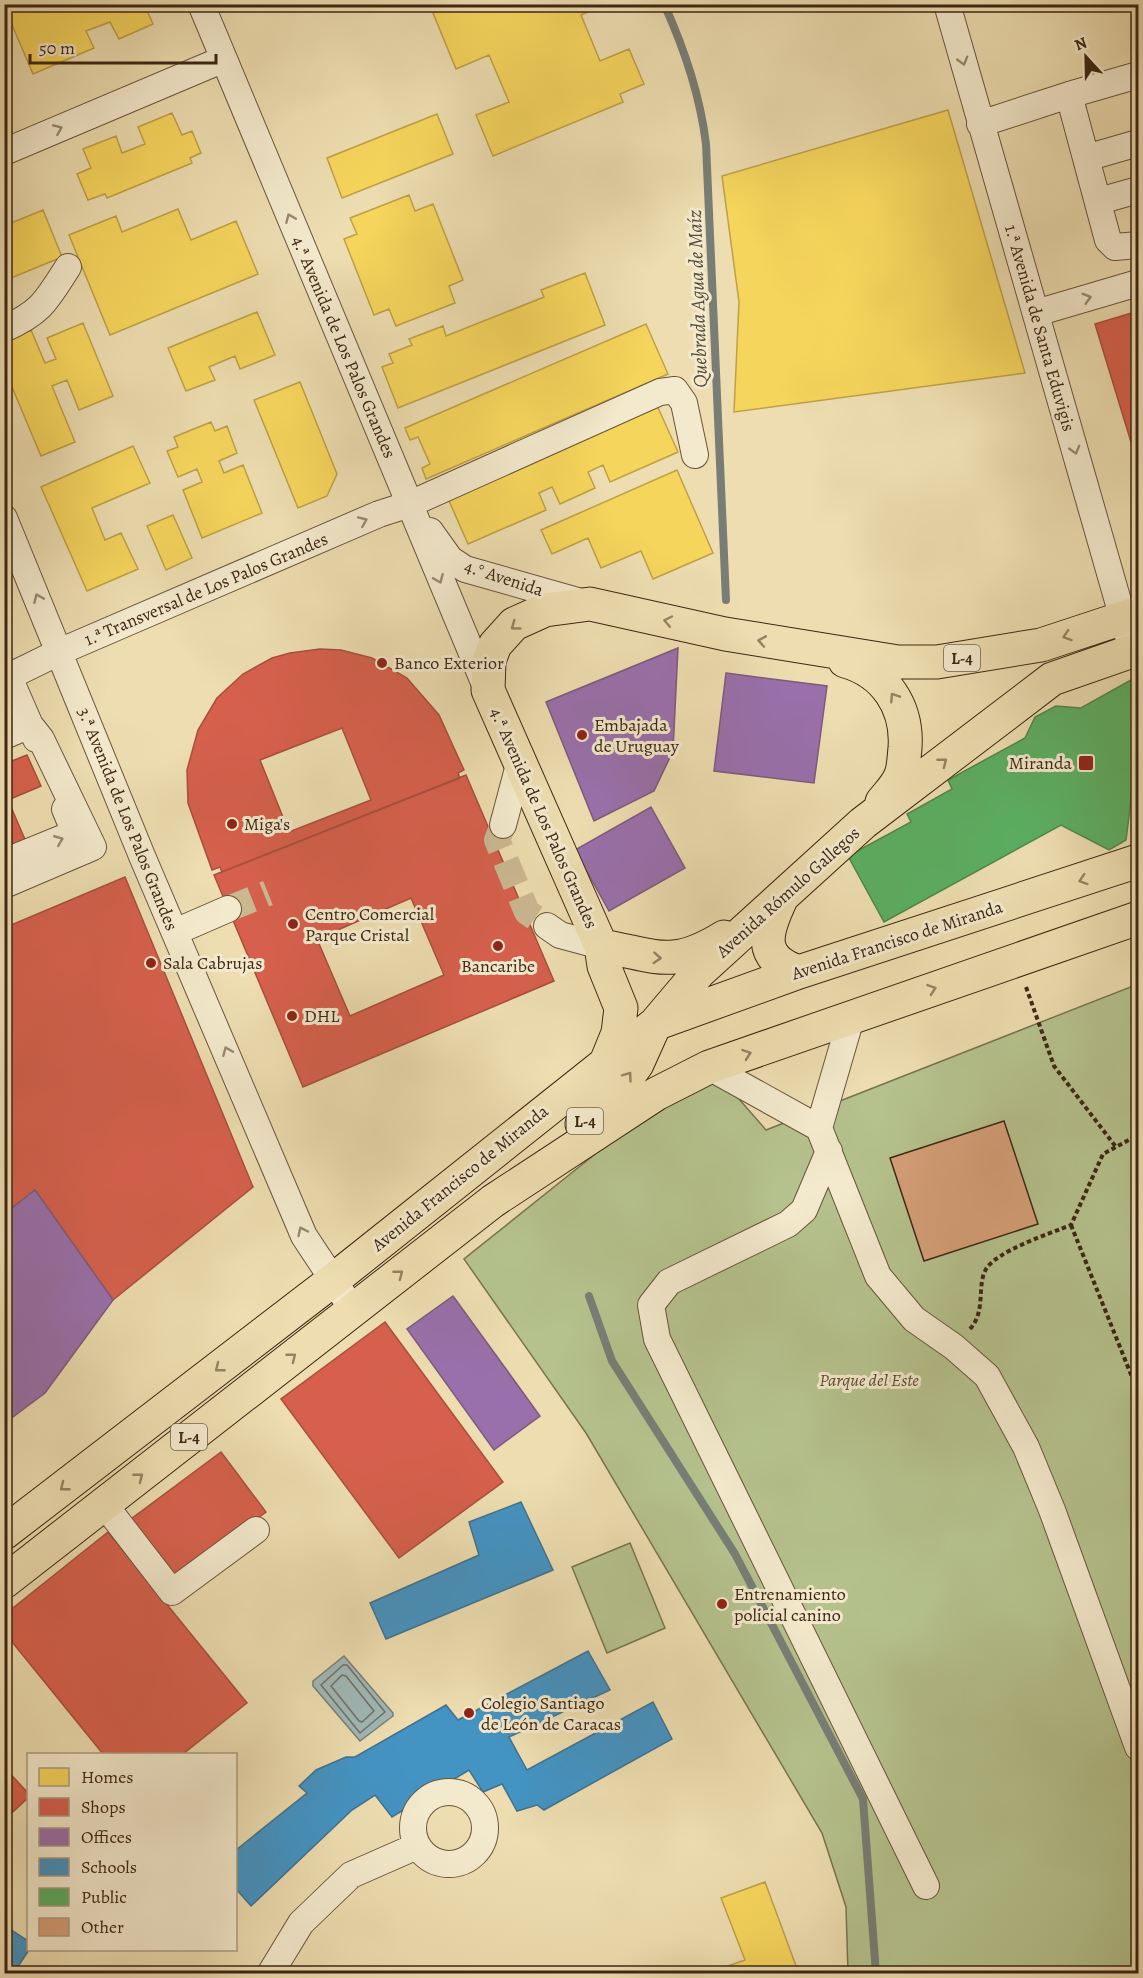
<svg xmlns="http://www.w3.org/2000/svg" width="1143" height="1978" font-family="Alegreya,serif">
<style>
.green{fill:#b5c28d;stroke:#797450;stroke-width:1.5}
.water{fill:#a0b8b8;stroke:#787e76;stroke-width:1.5}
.homes{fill:#f6d55c;stroke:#bea046;stroke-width:1.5}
.shops{fill:#d6604d;stroke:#a84f3c;stroke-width:1.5;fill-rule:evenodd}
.offices{fill:#9970ab;stroke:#7d5a7e;stroke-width:1.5}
.schools{fill:#4393c3;stroke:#41728e;stroke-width:1.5}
.public{fill:#5aae61;stroke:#51854a;stroke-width:1.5}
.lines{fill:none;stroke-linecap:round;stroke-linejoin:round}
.shore{stroke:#6e6f66;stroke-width:1.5}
.stream{stroke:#787e76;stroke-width:8}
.building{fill:#d59f77;stroke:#3d2614;stroke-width:1.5}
.minor-tunnel{stroke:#cab891;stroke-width:26;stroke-dasharray:26 13;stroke-linecap:butt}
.minor-casing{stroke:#69543b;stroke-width:28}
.major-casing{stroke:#3d2614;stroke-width:35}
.path{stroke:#3d2614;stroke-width:4;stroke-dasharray:4.5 3;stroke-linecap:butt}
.minor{stroke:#f3e9cc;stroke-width:26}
.major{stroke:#edddb0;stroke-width:33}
.oneway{stroke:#988870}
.oneway2{stroke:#958262}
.poi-dot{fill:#8f2418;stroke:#f3e9cc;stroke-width:2}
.labels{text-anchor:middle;stroke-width:6;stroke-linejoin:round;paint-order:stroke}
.shield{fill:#f3e9cc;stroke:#74604b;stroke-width:1.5}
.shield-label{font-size:16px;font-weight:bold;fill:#3d2614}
.street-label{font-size:18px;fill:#3d2614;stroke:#f3e9cc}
.poi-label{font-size:18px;fill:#3d2614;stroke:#f3e9cc;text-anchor:start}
.park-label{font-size:18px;font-style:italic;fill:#5b4d32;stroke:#f3e9cc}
.water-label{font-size:20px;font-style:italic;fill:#564a3d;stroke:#f3e9cc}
</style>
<rect width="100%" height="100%" fill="#edddb0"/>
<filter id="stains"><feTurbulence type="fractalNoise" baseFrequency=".00333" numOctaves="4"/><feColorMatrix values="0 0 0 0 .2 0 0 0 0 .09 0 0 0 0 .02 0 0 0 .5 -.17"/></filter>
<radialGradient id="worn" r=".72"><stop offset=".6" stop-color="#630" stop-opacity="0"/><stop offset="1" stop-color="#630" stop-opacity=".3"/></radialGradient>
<path class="green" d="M1138 984V1973H848L846 1907 822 1833 586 1433 464 1259 594 1155 639 1123 718 1075 766 1130Z
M630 1543 665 1628 607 1653 572 1567Z"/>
<path class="water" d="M344 1656 393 1713V1716L360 1741 313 1686V1681Z"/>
<path class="homes" d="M29 4H44L47 11 61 4H144L153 24 119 39 110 22 86 31 94 48 33 74 7 13Z
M452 4H607L581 15 600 61 629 49 644 84 620 94 623 102 493 156 476 115 509 102 489 55 456 69 433 13Z
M948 110 1025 373 734 412 739 302 722 176Z
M172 113 182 135 192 131 201 153 190 158 192 163 107 198 105 194 88 200 77 174 91 168 83 149 116 136 122 153 145 144 138 127Z
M437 114 453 154 342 198 327 158Z
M409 195 415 211 433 204 463 280 449 286 455 303 396 326 389 309 374 315 344 239 357 234 350 218Z
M178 209 191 240 236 221 258 274 110 335 69 235 116 216 122 232Z
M43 210 62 257 4 281V226Z
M585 273 605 325 398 408 382 367 393 363 389 354 412 345 409 339 443 326 446 336 544 297 541 290Z
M4 293 11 310 4 312Z
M257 312 275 355 240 369 235 356 209 367 215 380 186 391 168 348Z
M83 323 113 396 79 410 67 380 52 386 75 442 41 456 4 368V341L31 330 45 363 56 359 47 338Z
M646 324 668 374 426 479 422 468 430 464 418 437 410 440 405 428Z
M300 382 337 474 327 496 298 508 254 400Z
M655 401 678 452 610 482 603 465 588 472 595 488 560 504 552 487 539 493 546 510 468 544 446 494Z
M211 422 215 431 227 426 237 453 219 461 224 473 243 465 262 513 202 538 183 490 202 482 197 469 178 477 167 451 178 447 174 437Z
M133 446 150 483 92 508 105 540 121 533 138 569 87 591 41 487Z
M677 470 713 553 653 579 641 551 601 568 588 538 552 554 541 530Z
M173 515 192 558 166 570 147 526Z
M765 1882 799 1974H724L722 1968 745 1960 721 1898Z"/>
<path class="shops" d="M1138 311V465L1095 324Z
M320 649 341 650 372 658 407 678 439 715 464 770 458 773 460 778 222 872 220 867 212 870 188 803 187 770 198 730 217 698 243 674 272 658 290 653ZM342 728 371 800 289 832 260 760Z
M27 755 41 786 8 800 27 844 4 854V764Z
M466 775 554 981 303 1087 214 875ZM411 898 444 975 350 1016 317 939Z
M125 877 253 1187 113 1300 35 1190 4 1214V928Z
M385 1322 503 1482 399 1558 281 1399Z
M221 1452 266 1512 176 1579 131 1519Z
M108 1532 247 1703 183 1754H103L4 1632V1615Z
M4 1767 28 1793V1798L4 1820Z"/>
<path class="offices" d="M678 648 673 751 654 791 594 821 546 702Z
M726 673 827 686 814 783 714 771Z
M651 807 685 868 609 911 575 850Z
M35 1190 113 1300 45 1393 9 1420 4 1418V1214Z
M453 1296 540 1416 494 1450 407 1329Z"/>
<path class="schools" d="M521 1502 553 1570 386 1639 370 1603 479 1555 469 1522Z
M588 1651 610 1690 509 1737 527 1770 653 1702 672 1739 544 1810 537 1805 517 1811 502 1784 483 1792 469 1770 392 1817 375 1795 352 1810 251 1906 236 1889V1850L307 1793 299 1786 316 1770 346 1757H355L446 1705 458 1720Z
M4 1925 28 1941 29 1950 13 1974H4Z"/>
<path class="public" d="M1138 676V782L1133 785 1126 840 1109 850 1061 825 884 922 848 856 911 822 907 814 952 789 948 780 1025 738 1035 717 1056 706 1081 708Z"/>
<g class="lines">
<path class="shore" d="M343 1665H347L385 1712 360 1733 321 1685Z
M342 1675 346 1676 374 1711 362 1722 359 1721 331 1686Z"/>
<path class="stream" d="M664 4C685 50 700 95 706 144L726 600
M589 1296 612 1361 735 1554 863 1799 876 1974"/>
</g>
<path class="building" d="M1004 1121 1038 1224 924 1261 890 1158Z"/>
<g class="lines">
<path class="minor-tunnel" d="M503 825 497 840 527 912 547 926
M228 909 268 893"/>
<g class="minor-casing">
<path id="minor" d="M201 4 486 687
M947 4 1128 636
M1138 75 1069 95 1108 240 1115 247 1138 245
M980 124 1069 95
M4 152 224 59
M1086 158 1138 143
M1099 201 1138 190
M1036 313 1138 283
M4 329C42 312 46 301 68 267
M4 518 142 856 304 1236 353 1310
M430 531 450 559 465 569 581 602
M9 677 36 739
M4 679 59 652 379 514 410 504 660 392 675 390 684 403 695 455
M4 736 30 725 41 739 93 847 4 885
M503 825 519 765
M4 862 75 833 65 809
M547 926 560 935 601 946
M175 932 228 909
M709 1067 819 1128 878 1276 914 1319 954 1347 987 1376 1026 1447 1052 1510 1138 1747
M819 1128 851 1018
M829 1151 804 1210 788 1224 669 1282 651 1305 657 1339 926 1886
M104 1504 172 1592 256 1530
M413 1828a36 36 0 1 1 72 0a36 36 0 1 1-72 0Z
M270 1974 301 1923 351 1875 417 1846"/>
</g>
<g class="major-casing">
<path id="major" d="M845 661C885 672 908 707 905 748 904 757 904 767 901 775 897 786 889 793 882 802
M781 899C766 931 756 958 799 972
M601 946C656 955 671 970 724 937
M607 1060 618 1033 621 1008 604 966 601 946 488 690 489 661 495 645 514 624 545 610 590 604 725 634 898 662H937L1041 645 1138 613
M582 1124 613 1098 637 1064 655 1024 699 972 863 823 1052 679 1138 649
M4 1533 332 1281 655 1024 799 972 1138 861
M4 1582 493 1201 656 1094 709 1067 1138 918"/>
</g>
<path class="path" d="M1026 987 1054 1066 1116 1147
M1071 1225 1138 1392
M970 1329C986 1311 977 1288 985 1271 993 1252 1051 1233 1071 1225L1103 1154 1138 1135"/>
<use href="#minor" class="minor"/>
<use href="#major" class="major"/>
</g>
<defs><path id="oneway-chevron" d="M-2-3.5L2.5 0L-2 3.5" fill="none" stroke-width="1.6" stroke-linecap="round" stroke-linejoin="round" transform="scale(1.5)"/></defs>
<g class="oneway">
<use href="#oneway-chevron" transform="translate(963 61) rotate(74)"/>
<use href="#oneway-chevron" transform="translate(58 129) rotate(-23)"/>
<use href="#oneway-chevron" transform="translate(290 218) rotate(-113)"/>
<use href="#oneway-chevron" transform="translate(1087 298) rotate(-16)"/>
<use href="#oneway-chevron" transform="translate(1075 450) rotate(74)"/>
<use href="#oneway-chevron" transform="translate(363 521) rotate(-23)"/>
<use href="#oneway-chevron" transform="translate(439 579) rotate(67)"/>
<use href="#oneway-chevron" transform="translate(38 598) rotate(-113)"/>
<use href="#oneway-chevron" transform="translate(59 840) rotate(-22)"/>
<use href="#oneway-chevron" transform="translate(227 1051) rotate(-113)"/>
<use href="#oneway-chevron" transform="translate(302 1231) rotate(-115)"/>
</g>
<g class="oneway2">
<use href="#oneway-chevron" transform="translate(668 621) rotate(-168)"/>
<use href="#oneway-chevron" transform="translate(515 626) rotate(144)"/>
<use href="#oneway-chevron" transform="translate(1067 636) rotate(162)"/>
<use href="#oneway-chevron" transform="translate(762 641) rotate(-170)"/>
<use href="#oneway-chevron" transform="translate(894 697) rotate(-123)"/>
<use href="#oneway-chevron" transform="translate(943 762) rotate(-38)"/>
<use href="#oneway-chevron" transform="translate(1083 880) rotate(162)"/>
<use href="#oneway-chevron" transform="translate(657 958) rotate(4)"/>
<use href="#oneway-chevron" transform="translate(932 989) rotate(-19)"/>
<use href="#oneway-chevron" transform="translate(747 1054) rotate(-19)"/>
<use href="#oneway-chevron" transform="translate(628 1076) rotate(-54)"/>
<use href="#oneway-chevron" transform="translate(399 1274) rotate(-38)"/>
<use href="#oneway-chevron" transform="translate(292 1357) rotate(-38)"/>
<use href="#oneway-chevron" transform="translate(219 1368) rotate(142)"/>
<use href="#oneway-chevron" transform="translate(139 1477) rotate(-38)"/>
<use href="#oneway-chevron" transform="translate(64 1487) rotate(142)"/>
</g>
<g class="poi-dot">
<circle cx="382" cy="663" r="6"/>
<circle cx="582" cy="735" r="6"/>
<rect x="1078" y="755" width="16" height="16" rx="3"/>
<circle cx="232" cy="824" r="6"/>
<circle cx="293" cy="924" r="6"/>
<circle cx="498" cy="946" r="6"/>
<circle cx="151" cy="963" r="6"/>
<circle cx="292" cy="1016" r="6"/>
<circle cx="722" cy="1604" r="6"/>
<circle cx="469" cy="1713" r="6"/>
</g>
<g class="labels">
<g class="shield">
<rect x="944" y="645" width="36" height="26" rx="4.5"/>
<rect x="567" y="1108" width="36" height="26" rx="4.5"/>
<rect x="171" y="1424" width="36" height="26" rx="4.5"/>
</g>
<g class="shield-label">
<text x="962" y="664">L-4</text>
<text x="585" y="1127">L-4</text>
<text x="189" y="1443">L-4</text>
</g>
<g class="street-label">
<text transform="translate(1040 328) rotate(74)" y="6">1.ª Avenida de Santa Eduvigis</text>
<text transform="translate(344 347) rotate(67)" y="6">4.ª Avenida de Los Palos Grandes</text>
<text transform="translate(504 578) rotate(18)" y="6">4.° Avenida</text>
<text transform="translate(206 589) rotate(-23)" y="6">1.ª Transversal de Los Palos Grandes</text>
<text transform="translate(544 818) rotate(66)" y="6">4.ª Avenida de Los Palos Grandes</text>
<text transform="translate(128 819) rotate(68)" y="6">3.ª Avenida de Los Palos Grandes</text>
<text transform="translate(788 892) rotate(-42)" y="6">Avenida Rómulo Gallegos</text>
<text transform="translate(897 940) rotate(-18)" y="6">Avenida Francisco de Miranda</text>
<text transform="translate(460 1178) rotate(-39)" y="6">Avenida Francisco de Miranda</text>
</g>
<g class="poi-label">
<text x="394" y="669">Banco Exterior</text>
<text x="594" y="731">Embajada<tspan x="594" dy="21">de Uruguay</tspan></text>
<text x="1072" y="769" text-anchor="end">Miranda</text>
<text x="244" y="830">Miga's</text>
<text x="305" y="920">Centro Comercial<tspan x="305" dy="21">Parque Cristal</tspan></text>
<text x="163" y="969">Sala Cabrujas</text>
<text x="498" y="972" text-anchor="middle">Bancaribe</text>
<text x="304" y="1022">DHL</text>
<text x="734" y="1600">Entrenamiento<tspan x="734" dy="21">policial canino</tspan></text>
<text x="481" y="1709">Colegio Santiago<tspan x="481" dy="21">de León de Caracas</tspan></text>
</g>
<g class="park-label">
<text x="869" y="1386">Parque del Este</text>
</g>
<g class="water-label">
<text transform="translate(697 299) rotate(-92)" y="7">Quebrada Agua de Maíz</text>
</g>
</g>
<rect width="1143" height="1978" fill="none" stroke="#edddb0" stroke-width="24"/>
<rect x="6" y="6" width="1131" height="1966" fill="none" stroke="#3d2614" stroke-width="3"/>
<rect x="12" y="12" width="1119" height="1954" fill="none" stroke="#3d2614" stroke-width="1.5"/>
<rect x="27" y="1753" width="210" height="198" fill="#f3e9cc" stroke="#aa9b82" stroke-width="1.5"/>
<rect x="39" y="1768" width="30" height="18" fill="#f6d55c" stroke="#aa9b82" stroke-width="1.5"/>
<text x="81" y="1783" font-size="18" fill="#3d2614">Homes</text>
<rect x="39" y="1798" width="30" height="18" fill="#d6604d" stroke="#aa9b82" stroke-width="1.5"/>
<text x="81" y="1813" font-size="18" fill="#3d2614">Shops</text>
<rect x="39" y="1828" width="30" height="18" fill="#9970ab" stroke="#aa9b82" stroke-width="1.5"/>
<text x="81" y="1843" font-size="18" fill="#3d2614">Offices</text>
<rect x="39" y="1858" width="30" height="18" fill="#4393c3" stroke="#aa9b82" stroke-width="1.5"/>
<text x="81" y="1873" font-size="18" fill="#3d2614">Schools</text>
<rect x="39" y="1888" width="30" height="18" fill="#5aae61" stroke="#aa9b82" stroke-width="1.5"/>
<text x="81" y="1903" font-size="18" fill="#3d2614">Public</text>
<rect x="39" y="1918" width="30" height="18" fill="#d59f77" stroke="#aa9b82" stroke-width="1.5"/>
<text x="81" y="1933" font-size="18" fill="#3d2614">Other</text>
<g transform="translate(1086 57) rotate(338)" stroke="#f3e9cc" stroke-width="4.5" paint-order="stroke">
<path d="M0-4.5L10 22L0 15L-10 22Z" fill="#3d2614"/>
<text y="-9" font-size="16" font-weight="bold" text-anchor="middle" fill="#3d2614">N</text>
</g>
<path d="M30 54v9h186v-9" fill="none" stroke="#3d2614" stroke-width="3"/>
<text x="39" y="54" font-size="18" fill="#3d2614" stroke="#f3e9cc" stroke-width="4.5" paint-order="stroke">50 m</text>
<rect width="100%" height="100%" filter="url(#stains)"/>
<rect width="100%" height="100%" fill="url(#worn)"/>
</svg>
